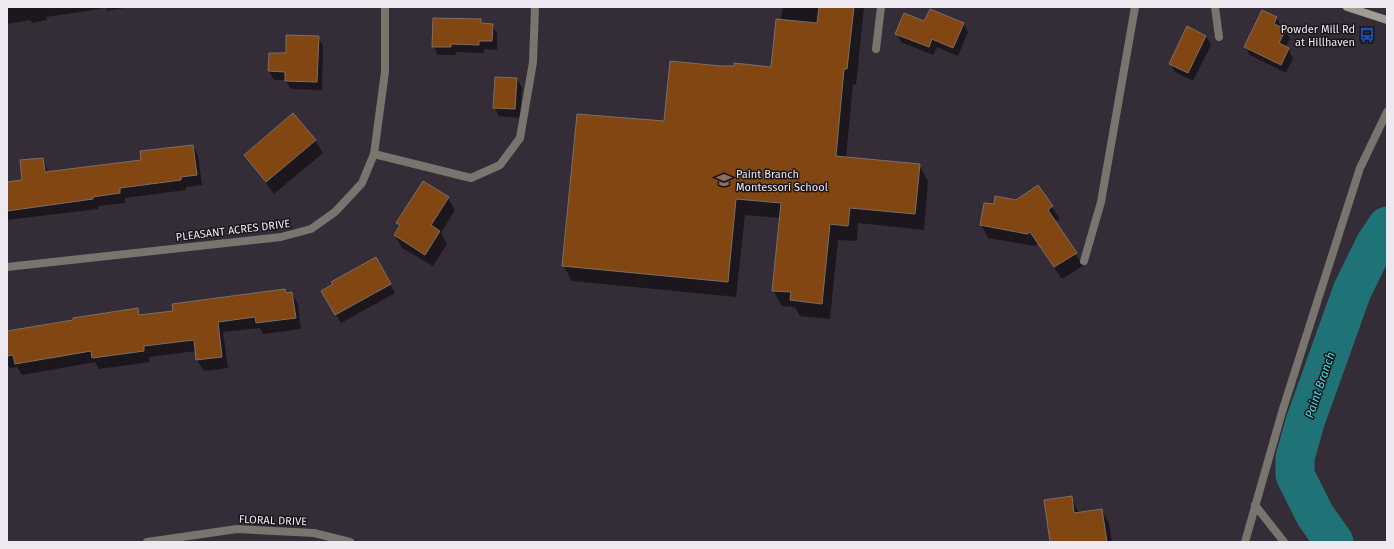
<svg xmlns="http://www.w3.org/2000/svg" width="1394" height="549" font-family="'Fira Sans',sans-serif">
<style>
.shadow{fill:#0007}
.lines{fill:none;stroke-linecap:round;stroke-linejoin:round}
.river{stroke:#1f7276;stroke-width:39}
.building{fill:#814611;stroke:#7c6f67}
.lane{stroke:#78756f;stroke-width:8}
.street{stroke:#78756f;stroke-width:8}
.secondary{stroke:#a09d93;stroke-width:8}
.labels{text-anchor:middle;stroke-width:3;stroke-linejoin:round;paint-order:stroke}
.poi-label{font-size:11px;fill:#eee9f0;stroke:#19161b;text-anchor:end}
.street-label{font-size:11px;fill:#eee9f0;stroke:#19161b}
.water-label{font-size:12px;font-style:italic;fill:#3edce3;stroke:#19161b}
</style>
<rect width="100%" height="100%" fill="#342c37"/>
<path class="shadow" d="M7 7H130L107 11 106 8 46 17 47 20 32 23 30 20 7 24Z
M783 7H864L856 85 853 84 846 158 919 165 928 181 924 230 858 223 857 241 838 240 830 319 800 316 795 307 782 306 773 290 780 218 745 215 736 297 572 281 563 265 665 122 721 67 772 68Z
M1263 11 1277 18 1281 28 1285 30 1290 39 1285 48 1288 49 1293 58 1286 73 1250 55 1245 47Z
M481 20 483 24 492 25 497 34V50L484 49V53L456 52 455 55H438L433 46Z
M963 23 968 32 958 56 937 47 933 55 901 42 897 34Z
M1206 36 1211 45 1193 81 1175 72 1170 64Z
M318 37 323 46 322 90 291 89 285 80H274L269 71 287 54Z
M517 79 522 88 520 118 499 116 494 107Z
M315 140 323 153 274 194 246 154Z
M193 146 198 156 202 185 186 187V190L125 198V203L98 206V209L7 220V183L24 181 42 159 49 173 142 161Z
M1038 186 1060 219 1055 222 1083 266 1062 279 1038 244 1035 246 988 238 981 225 985 204 995 206 1016 201Z
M448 198 455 210 441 233 447 244 433 266 402 248 395 235 400 227 398 223Z
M376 259 395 293 341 323 322 291Z
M285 290 287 293H292L298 304 301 329 263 334 260 328 223 332 228 368 204 371 197 360 196 351 149 357 150 362 99 369 95 362 22 375 17 367 10 368 7 363V332L138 310 141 316 174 311Z
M1071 497 1079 513 1101 510 1109 523 1112 542H1051Z"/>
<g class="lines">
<path class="river" d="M1334 542 1315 515 1295 475V458L1305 422 1352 291 1374 246 1387 226"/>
</g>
<path class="building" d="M819 7H854L847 69H844L836 156 920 164 915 214 850 208 848 226 830 224 822 304 790 300 791 292 772 291 781 203 736 199 728 282 562 266 577 114 664 121 670 61 721 66H734V63L771 67 776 19 817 23Z
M930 9 964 23 953 48 932 39 929 47 895 34 904 13 924 21Z
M1262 10 1277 17 1274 24 1286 29 1279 43 1289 48 1281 65 1244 47Z
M433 18 481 19V23L493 24 492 41H479V45L451 44V47H432Z
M1187 26 1206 36 1188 73 1169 64Z
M286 35 319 36 317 82 285 81V72L268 71 269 53H286Z
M495 77 517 78 515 109 493 108Z
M293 113 316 140 266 182 244 155Z
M193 145 197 175 181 177V180L120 188V193L93 197V199L7 211V182L22 180 20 160 43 158 45 172 141 160 140 151Z
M423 181 449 197 431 225 440 231 425 255 394 235 400 225 396 223Z
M1038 185 1053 206 1048 210 1077 253 1054 267 1030 232 1027 234 980 225 984 203 994 204 995 196 1016 200Z
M376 257 391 284 335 315 321 291 333 284 331 282Z
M285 289 286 293 292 292 296 318 256 323 255 317 218 322 222 357 196 360 194 340 144 346V351L92 358 91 351 15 364 13 355 7 356V331L73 320V318L138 308 139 315 173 311 172 304Z
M1072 496 1074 513 1102 509 1107 542H1050L1044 500Z"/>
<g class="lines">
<path class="lane" d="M1215 7 1219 37
M876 49 881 7
M374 154 471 178 500 165 520 138 533 62 535 7
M1084 261 1101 202 1135 7
M1255 505 1284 542
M1245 542 1282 412 1360 168 1387 112"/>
<path class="street" d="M7 267 281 237 311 229 335 212 362 183 374 154 385 72V7
M147 542 237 529 314 533 350 542"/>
<path class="secondary" d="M1347 7 1387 20"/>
</g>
<defs>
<g id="bus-bare" transform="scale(1.2)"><path d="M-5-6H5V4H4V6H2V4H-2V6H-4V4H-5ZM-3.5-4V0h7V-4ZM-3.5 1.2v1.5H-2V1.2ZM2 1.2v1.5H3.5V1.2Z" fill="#1a4fb4" stroke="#19161b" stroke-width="2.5" paint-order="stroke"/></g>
<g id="school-bare" transform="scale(1.2)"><path d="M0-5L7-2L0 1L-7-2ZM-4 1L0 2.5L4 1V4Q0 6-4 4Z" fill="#8d6e63" stroke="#19161b" stroke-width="2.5" paint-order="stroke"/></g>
</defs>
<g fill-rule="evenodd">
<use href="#bus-bare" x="1367" y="35"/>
<use href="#school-bare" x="724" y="180"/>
</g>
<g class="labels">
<g class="poi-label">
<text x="1355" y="33">Powder Mill Rd<tspan x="1355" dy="13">at Hillhaven</tspan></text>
<text x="736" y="178" text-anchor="start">Paint Branch<tspan x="736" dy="13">Montessori School</tspan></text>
</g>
<g class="street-label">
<text transform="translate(233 230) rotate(-7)" y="4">PLEASANT ACRES DRIVE</text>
<text transform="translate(273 520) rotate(2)" y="4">FLORAL DRIVE</text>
</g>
<g class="water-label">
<text transform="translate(1320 385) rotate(-71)" y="4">Paint Branch</text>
</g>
</g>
<rect width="1394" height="549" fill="none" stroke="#eee9f0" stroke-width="16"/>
</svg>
